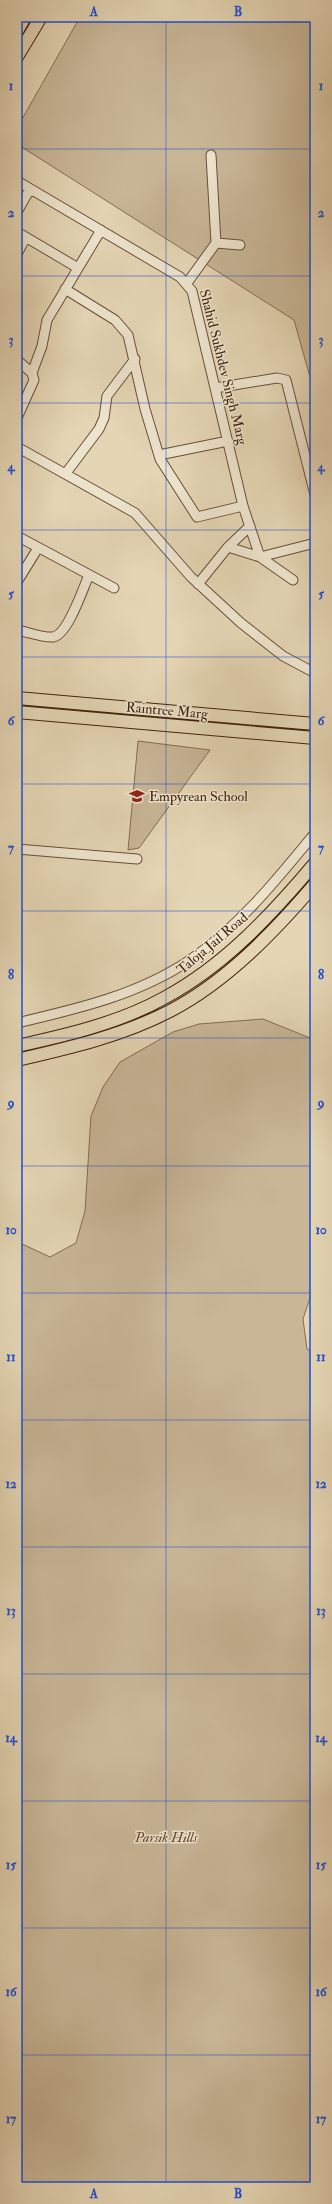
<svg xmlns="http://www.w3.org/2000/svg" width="332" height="2204" font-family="'IM FELL Double Pica',serif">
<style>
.green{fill:#c8b697;stroke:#846c52}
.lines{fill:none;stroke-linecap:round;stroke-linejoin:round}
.minor-casing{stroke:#6a4e36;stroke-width:11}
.major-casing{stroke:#41210c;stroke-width:14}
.minor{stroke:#ede4ce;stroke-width:9}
.major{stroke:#e4d5b4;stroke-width:12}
.grid{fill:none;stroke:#1d4ed8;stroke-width:1;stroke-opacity:0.55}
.labels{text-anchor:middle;stroke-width:3;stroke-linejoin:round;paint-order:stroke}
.street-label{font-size:14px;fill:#41210c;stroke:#ede4ce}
.poi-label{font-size:14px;fill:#41210c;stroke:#ede4ce;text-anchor:start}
.park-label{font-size:14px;font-style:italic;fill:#63462f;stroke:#ede4ce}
.neatline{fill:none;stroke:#1d4ed8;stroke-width:1.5}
.grid-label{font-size:13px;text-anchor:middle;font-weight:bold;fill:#1d4ed8}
</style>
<rect width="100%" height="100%" fill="#e4d5b4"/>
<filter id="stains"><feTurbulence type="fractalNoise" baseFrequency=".005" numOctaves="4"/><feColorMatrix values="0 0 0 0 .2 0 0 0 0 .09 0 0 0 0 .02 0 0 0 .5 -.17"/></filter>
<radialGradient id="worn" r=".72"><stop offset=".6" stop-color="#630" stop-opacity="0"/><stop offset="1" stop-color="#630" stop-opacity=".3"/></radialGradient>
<path class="green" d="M80 17H315V395L294 320 17 144V128Z
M138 741 210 750 139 848 128 850Z
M263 1019 315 1040V1283L303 1319 307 1349 315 1353V2187H17V1239L20 1243 50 1257 76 1243 85 1211 91 1116 103 1087 120 1062 173 1032 199 1024Z"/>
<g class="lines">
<g class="minor-casing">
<path id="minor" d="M17 181 180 277 192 291 243 506 260 557
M17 212 30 189
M17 232 78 268
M216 243 240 245
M17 254 26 237
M187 283 216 243 211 155
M65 289 115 320 128 335 145 409 160 459 197 517 243 506
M17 360 32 373 34 380 17 418
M32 373 42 346 47 320 101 230
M215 388 277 378 286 380 315 495
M17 447 135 513 191 577 241 623 283 656 315 673
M159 455 228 441
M66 473 99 429 104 418 107 396 135 359
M17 536 114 588
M228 547 260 557 293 580
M260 557 315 543
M17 582 38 548
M198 584 228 547 250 526
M17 630C28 632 43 638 53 637 68 635 83 588 89 575
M17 849 137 859
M17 1023C77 1009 138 995 190 960 239 927 278 878 315 833"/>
</g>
<g class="major-casing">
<path id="major" d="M17 31 25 17
M17 57 41 17
M17 698 315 724
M17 712 315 738
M17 1046C67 1035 119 1023 164 998 224 966 272 914 315 863
M17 1060C69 1048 122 1036 170 1011 226 982 274 932 315 884"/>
</g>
<use href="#minor" class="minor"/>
<use href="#major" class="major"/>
</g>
<path class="grid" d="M166 17V2187M17 149H315M17 276H315M17 403H315M17 530H315M17 657H315M17 784H315M17 911H315M17 1038H315M17 1166H315M17 1293H315M17 1420H315M17 1547H315M17 1674H315M17 1801H315M17 1928H315M17 2055H315"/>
<defs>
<g id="school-bare" transform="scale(1.2)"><path d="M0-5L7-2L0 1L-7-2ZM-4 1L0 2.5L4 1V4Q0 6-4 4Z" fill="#8f2418" stroke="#ede4ce" stroke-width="2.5" paint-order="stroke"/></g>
</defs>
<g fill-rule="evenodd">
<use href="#school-bare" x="137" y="796"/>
</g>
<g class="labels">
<g class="street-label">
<text transform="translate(224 367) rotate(76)" y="5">Shahid Sukhdev Singh Marg</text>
<text transform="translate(167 710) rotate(5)" y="5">Raintree Marg</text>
<text transform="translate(212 943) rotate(-40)" y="5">Taloja Jail Road</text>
</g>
<g class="poi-label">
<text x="149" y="801">Empyrean School</text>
</g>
<g class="park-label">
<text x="166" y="1842">Parsik Hills</text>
</g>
</g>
<rect width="332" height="2204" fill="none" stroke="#e4d5b4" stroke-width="44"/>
<rect x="22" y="22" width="288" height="2160" class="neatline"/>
<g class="grid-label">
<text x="94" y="16">A</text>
<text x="238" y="16">B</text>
<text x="11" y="90">1</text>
<text x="321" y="90">1</text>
<text x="11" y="217">2</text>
<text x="321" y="217">2</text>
<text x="11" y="344">3</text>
<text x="321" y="344">3</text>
<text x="11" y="471">4</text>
<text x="321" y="471">4</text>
<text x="11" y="598">5</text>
<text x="321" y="598">5</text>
<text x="11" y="725">6</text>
<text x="321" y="725">6</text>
<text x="11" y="852">7</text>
<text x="321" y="852">7</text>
<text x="11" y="979">8</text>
<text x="321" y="979">8</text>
<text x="11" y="1107">9</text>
<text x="321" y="1107">9</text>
<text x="11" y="1234">10</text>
<text x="321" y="1234">10</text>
<text x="11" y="1361">11</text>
<text x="321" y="1361">11</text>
<text x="11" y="1488">12</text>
<text x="321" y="1488">12</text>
<text x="11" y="1615">13</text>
<text x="321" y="1615">13</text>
<text x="11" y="1742">14</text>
<text x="321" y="1742">14</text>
<text x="11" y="1869">15</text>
<text x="321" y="1869">15</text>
<text x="11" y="1996">16</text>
<text x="321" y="1996">16</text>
<text x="11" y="2123">17</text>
<text x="321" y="2123">17</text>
<text x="94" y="2198">A</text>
<text x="238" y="2198">B</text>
</g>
<rect width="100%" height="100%" filter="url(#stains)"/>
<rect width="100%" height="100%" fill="url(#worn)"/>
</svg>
